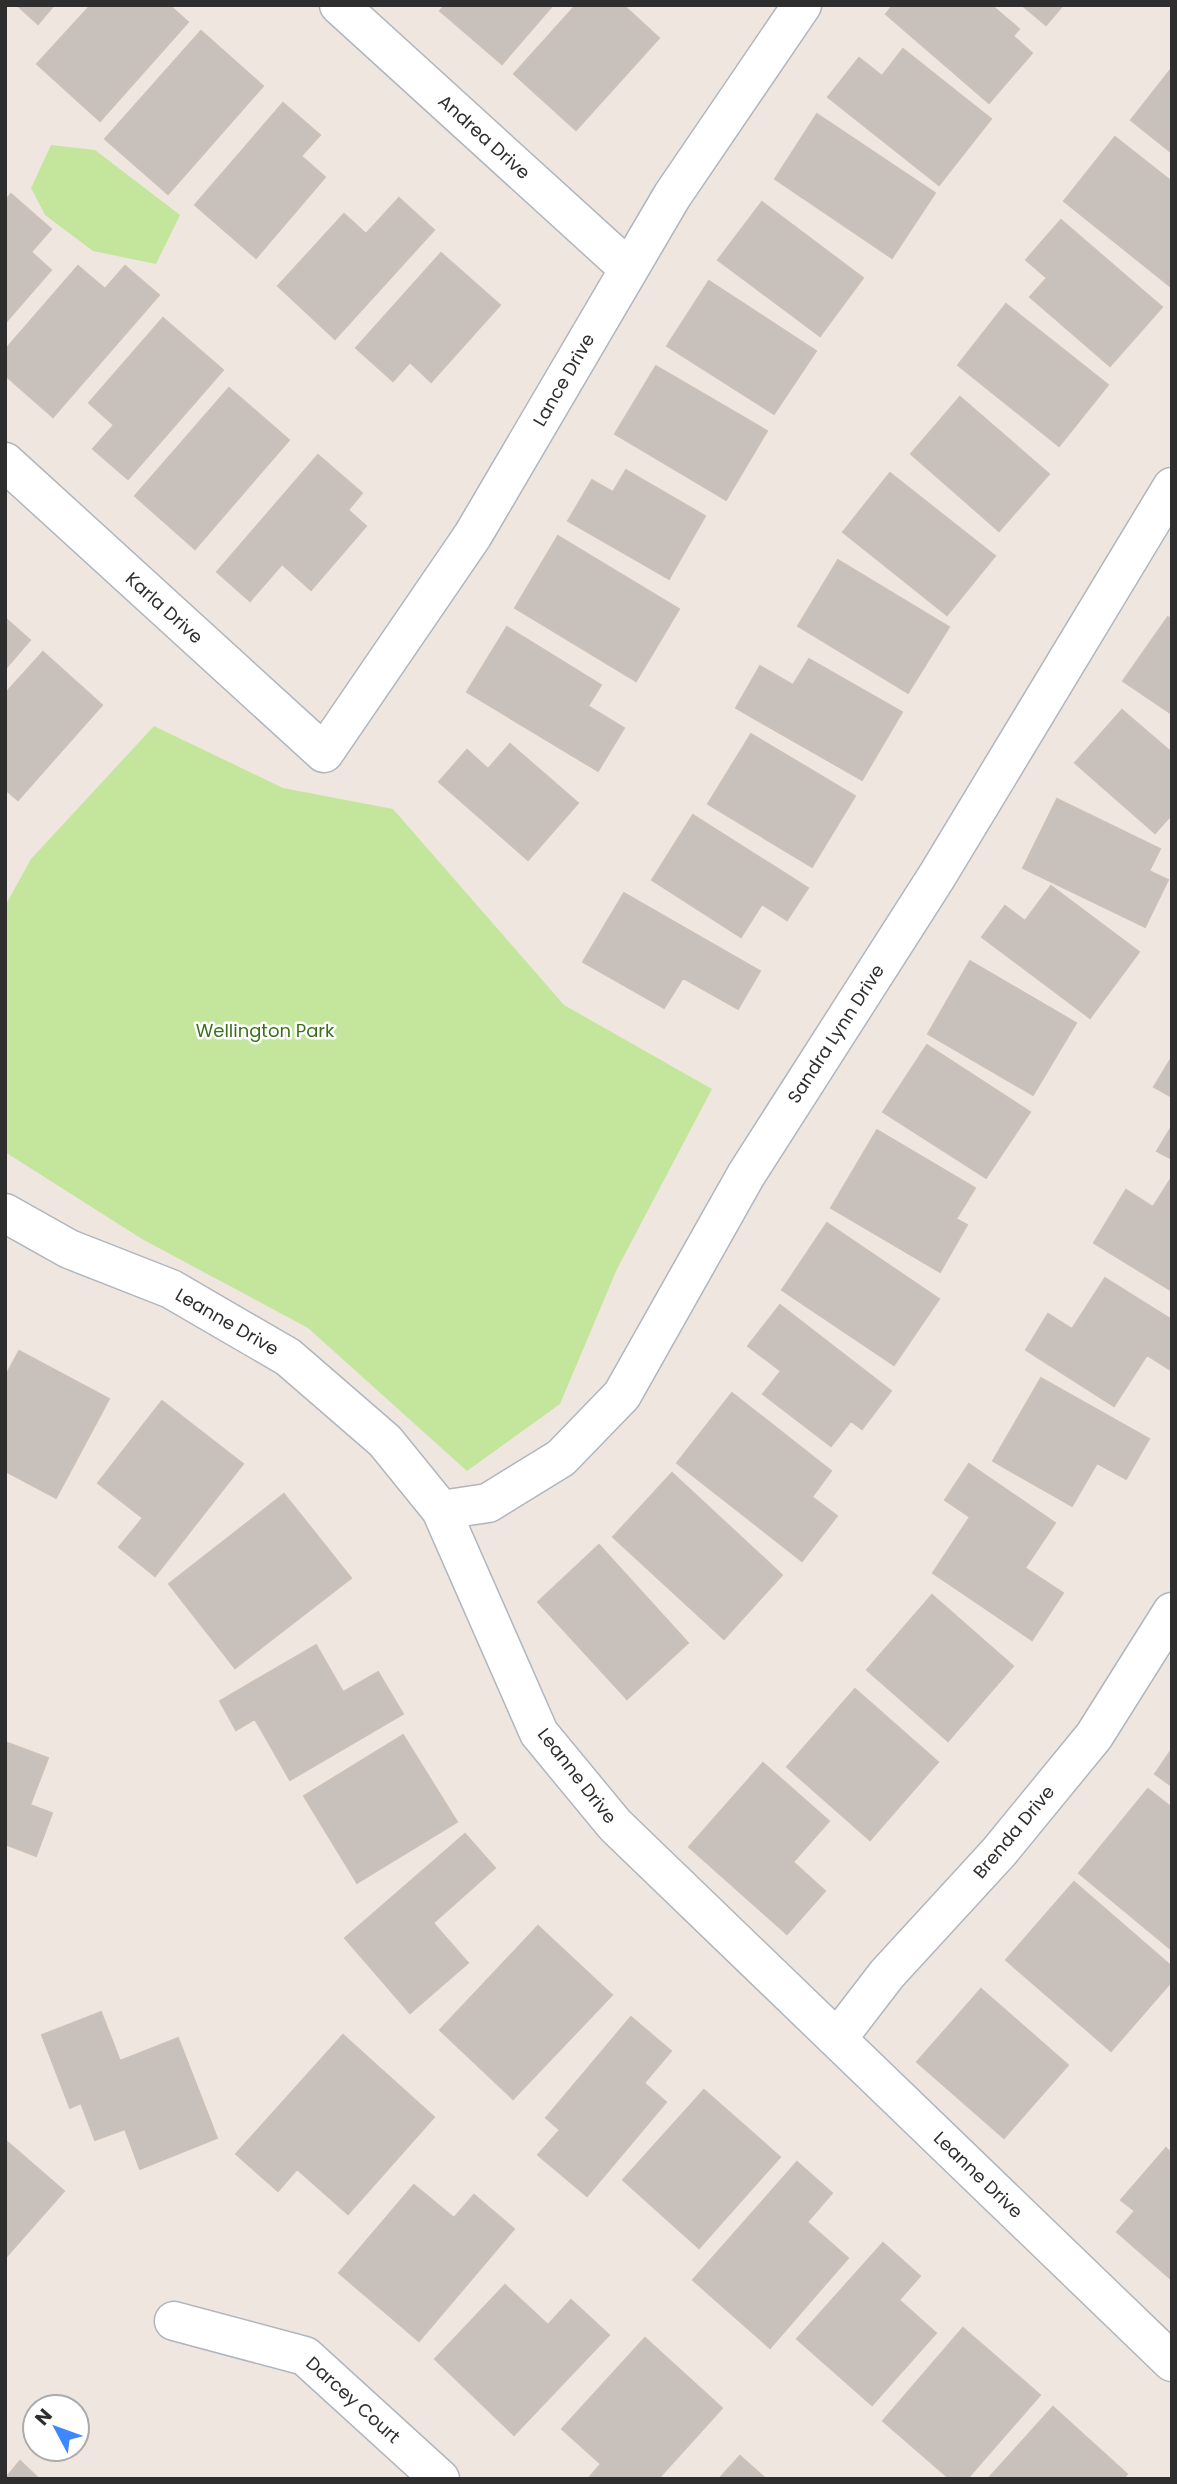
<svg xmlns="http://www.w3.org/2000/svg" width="1177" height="2484" font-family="Poppins,sans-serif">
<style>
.green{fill:#c4e69c}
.building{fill:#c8c1bb;stroke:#cbc1b9;stroke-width:2}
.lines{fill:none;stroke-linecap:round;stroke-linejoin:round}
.minor-casing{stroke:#b0b6be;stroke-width:41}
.minor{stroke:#fff;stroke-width:38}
.labels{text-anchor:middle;stroke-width:5;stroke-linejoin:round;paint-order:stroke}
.street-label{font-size:18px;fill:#2e2e2e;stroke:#fff}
.park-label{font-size:18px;fill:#3c6f19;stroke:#fff}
</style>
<rect width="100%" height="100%" fill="#efe6e0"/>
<path class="green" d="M51 145 95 150 180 215 156 264 93 251 45 215 31 188Z
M154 726 283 788 393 809 564 1005 712 1089 617 1269 560 1404 467 1471 308 1328 142 1239 5 1152V906L31 859Z"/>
<path class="building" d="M17 5H54L38 24Z
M91 5H169L188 22 100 121 37 64Z
M445 5H553L502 64 440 11Z
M576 5H623L659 38 576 130 514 74Z
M893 5H991L1019 29 1013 36 1032 53 989 103 886 14Z
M1022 5H1063L1046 25Z
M201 31 263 86 168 194 105 139Z
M903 49 991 119 939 185 828 97 859 58 882 76Z
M1172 68V153L1131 120Z
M283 103 320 135 301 156 325 177 256 258 195 205Z
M817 114 935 193 892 258 775 179Z
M1115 137 1172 182 1171 287 1064 201Z
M11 194 51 229 31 252 51 270 5 323V201Z
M399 198 434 230 335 339 278 286 344 214 366 234Z
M762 202 863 278 820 336 718 260Z
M1061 220 1162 307 1110 366 1030 297 1047 278 1026 260Z
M441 253 500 305 431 382 410 362 393 381 356 348Z
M78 266 105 289 125 266 159 295 53 417 5 375V350Z
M709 281 816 351 774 414 667 346Z
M1006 304 1108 385 1059 446 958 365Z
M163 318 223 370 128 479 93 449 114 425 89 403Z
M656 366 767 431 726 500 615 434Z
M229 388 289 440 195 549 135 496Z
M960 397 1049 474 999 531 911 454Z
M318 455 362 493 348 510 366 526 311 590 282 564 250 601 217 572Z
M626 470 705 516 669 579 568 521 592 480 613 492Z
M890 473 995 556 947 615 843 532Z
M558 536 679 609 636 681 515 608Z
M838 560 949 627 908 693 798 626Z
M1168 617 1172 620V714L1123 681Z
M5 618 30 640 5 669Z
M507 627 601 685 588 706 624 728 598 771 467 692Z
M43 652 102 705 18 800 5 789V694Z
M809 659 902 712 862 780 736 708 760 666 793 685Z
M1122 710 1172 753V814L1155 833 1075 763Z
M751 734 855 796 812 867 708 804Z
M510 744 578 803 528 860 439 782 467 750 488 769Z
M1057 799 1160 849 1149 871 1168 880 1145 927 1023 868Z
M693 815 808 888 787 920 762 904 741 937 652 880Z
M1051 886 1139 952 1090 1018 982 937 1005 906 1025 921Z
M624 893 760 971 738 1009 683 978 664 1008 583 962Z
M970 961 1076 1023 1033 1095 928 1034Z
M927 1045 1030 1112 986 1178 883 1112Z
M1172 1057V1097L1154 1087Z
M1172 1126V1159L1157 1151Z
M877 1130 975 1188 956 1219 967 1225 940 1272 831 1208Z
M1172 1177V1291L1094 1243 1126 1190 1153 1207Z
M827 1223 939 1299 894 1365 782 1290Z
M1105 1278 1172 1320V1371L1147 1355 1114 1406 1026 1350 1048 1314 1072 1329Z
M780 1305 891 1391 862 1429 851 1421 831 1446 763 1394 781 1371 748 1346Z
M19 1351 109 1399 56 1498 5 1471V1377Z
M1041 1378 1149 1439 1126 1479 1097 1463 1072 1506 993 1461Z
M732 1393 831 1471 812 1497 837 1516 802 1561 677 1463Z
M162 1401 243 1464 155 1576 119 1547 143 1518 98 1483Z
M969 1464 1055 1523 1025 1568 1063 1593 1032 1640 933 1573 970 1517 945 1500Z
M672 1473 782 1575 724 1639 613 1537Z
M284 1494 351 1578 235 1668 169 1584Z
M599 1545 688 1643 627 1699 538 1602Z
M932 1595 1013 1666 948 1741 867 1670Z
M316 1645 343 1692 378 1672 403 1714 290 1780 255 1719 236 1730 220 1701Z
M855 1689 938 1762 870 1840 787 1767Z
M403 1735 457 1822 357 1883 304 1796Z
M5 1742 48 1758 30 1805 52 1813 36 1856 5 1844Z
M1172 1749V1786L1155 1774Z
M763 1763 829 1821 793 1862 825 1891 787 1934 689 1847Z
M1148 1789 1172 1808V1950L1079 1873Z
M465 1834 495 1868 433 1923 468 1963 410 2013 345 1938Z
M1074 1882 1172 1967V1981L1111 2051 1006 1960Z
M538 1926 612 1995 513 2099 440 2030Z
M981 1989 1068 2065 1004 2138 917 2062Z
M101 2012 120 2061 178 2038 217 2138 140 2169 125 2129 95 2140 81 2103 70 2108 42 2035Z
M631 2017 671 2051 644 2083 666 2102 587 2196 538 2155 560 2130 546 2118Z
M343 2035 434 2117 348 2214 297 2169 278 2191 236 2154Z
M704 2090 780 2157 699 2248 623 2180Z
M5 2140 64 2191 5 2258Z
M1166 2148 1172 2154V2280L1117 2232 1135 2211 1121 2200Z
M797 2162 832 2193 807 2222 848 2258 770 2348 693 2280Z
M414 2185 454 2218 474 2195 514 2229 419 2341 339 2273Z
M883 2243 920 2276 899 2300 936 2333 872 2405 797 2339Z
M505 2285 548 2325 571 2300 609 2335 514 2435 435 2359Z
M963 2328 1040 2395 967 2479H950L883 2421Z
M645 2338 722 2408 658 2479H588L601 2464 562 2429Z
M1053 2407 1127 2474 1123 2479H988Z
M740 2456 766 2479H719Z
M20 2461 39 2479H5Z"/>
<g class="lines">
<g class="minor-casing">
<path id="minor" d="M339 5 629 269
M5 462 324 753 473 535 672 196 802 5
M5 1213 69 1249 171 1289 288 1357 385 1441 441 1510 539 1733 615 1825 1172 2362
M441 1510 488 1503 561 1458 622 1395 746 1175 937 876 1172 487
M837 2039 887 1974 999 1852 1094 1736 1172 1612
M174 2321 305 2356 440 2479"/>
</g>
<use href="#minor" class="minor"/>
</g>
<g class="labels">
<g class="street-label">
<text transform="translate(484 137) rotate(42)" y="6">Andrea Drive</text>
<text transform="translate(564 380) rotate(-60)" y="6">Lance Drive</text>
<text transform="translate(164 608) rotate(42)" y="6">Karla Drive</text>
<text transform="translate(836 1034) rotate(-57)" y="6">Sandra Lynn Drive</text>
<text transform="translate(227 1322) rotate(30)" y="6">Leanne Drive</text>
<text transform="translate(577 1776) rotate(52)" y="6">Leanne Drive</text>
<text transform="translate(1014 1832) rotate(-50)" y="6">Brenda Drive</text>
<text transform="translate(978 2175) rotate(44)" y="6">Leanne Drive</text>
<text transform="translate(353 2400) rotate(42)" y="6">Darcey Court</text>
</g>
<g class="park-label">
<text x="265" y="1037">Wellington Park</text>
</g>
</g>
<rect width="1177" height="2484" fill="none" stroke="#2e2e2e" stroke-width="14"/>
<g transform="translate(56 2428) rotate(311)"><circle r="33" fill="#ffffff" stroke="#ababab" stroke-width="2"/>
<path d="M0-5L12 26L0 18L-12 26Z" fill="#3d87ff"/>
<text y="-10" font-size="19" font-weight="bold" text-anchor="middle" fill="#2e2e2e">N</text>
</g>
</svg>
